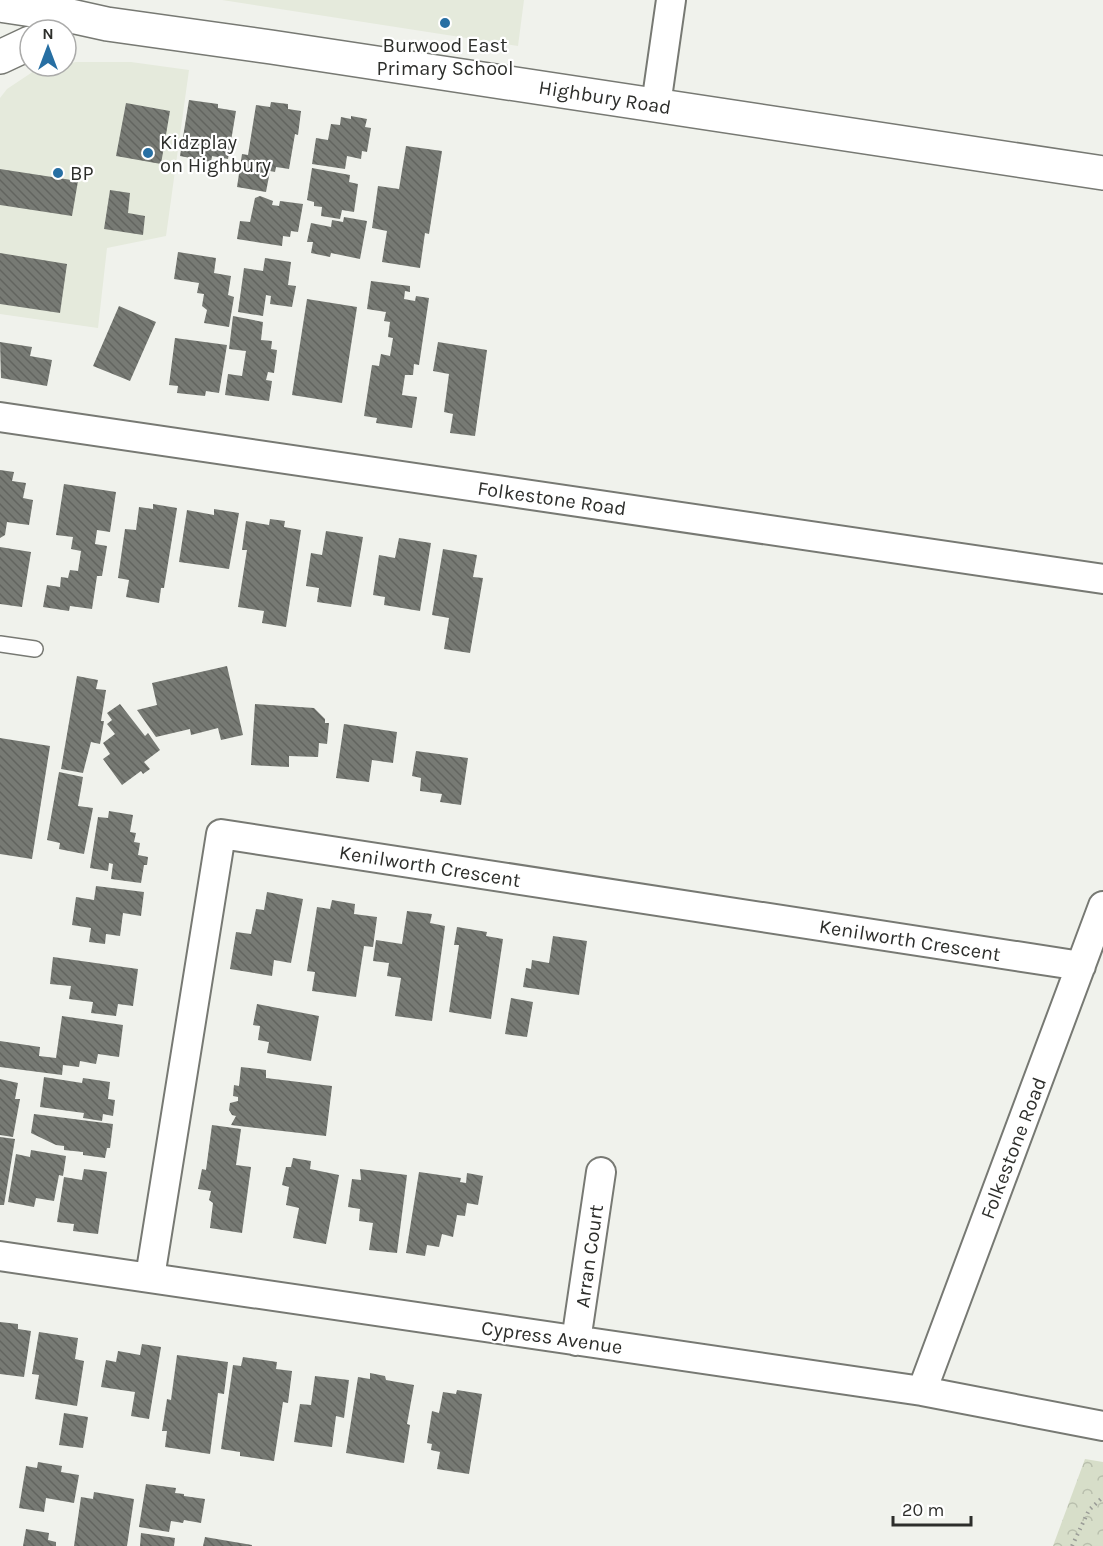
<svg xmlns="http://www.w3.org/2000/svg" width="1103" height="1546" font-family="Karla,sans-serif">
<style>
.built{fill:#e5eadc}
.park{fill:url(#park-crowns)}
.building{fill:url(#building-back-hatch)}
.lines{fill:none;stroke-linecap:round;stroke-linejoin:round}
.service-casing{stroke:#777973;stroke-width:18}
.minor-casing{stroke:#777973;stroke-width:32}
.primary-casing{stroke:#777973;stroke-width:36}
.path{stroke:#9a9c97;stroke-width:4;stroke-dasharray:1.5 4.5;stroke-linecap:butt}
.service{stroke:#fff;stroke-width:15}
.minor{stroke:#fff;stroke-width:28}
.primary{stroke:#fff;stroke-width:33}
.poi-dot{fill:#276fa3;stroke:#fff;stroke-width:2}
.labels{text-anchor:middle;stroke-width:4.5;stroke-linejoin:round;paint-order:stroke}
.poi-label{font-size:20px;fill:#2d2e2b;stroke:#fff;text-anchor:start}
.street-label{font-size:20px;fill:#2d2e2b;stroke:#fff}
</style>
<defs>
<pattern id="park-crowns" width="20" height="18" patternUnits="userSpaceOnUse" patternTransform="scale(1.5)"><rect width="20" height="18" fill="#d7dec9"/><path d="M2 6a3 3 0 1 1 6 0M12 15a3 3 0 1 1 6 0" fill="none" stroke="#b9bfad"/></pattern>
<pattern id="building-back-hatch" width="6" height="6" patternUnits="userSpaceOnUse" patternTransform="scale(1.5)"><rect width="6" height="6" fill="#777a74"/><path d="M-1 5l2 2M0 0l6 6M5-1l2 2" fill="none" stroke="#62645f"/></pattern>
</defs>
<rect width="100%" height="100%" fill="#f0f2ec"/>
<path class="built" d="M222 0H524L518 46Z
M76 62H131L189 70 166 236 107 248 98 328 0 314V98L7 89 37 69 66 66V64Z"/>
<path class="park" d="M1085 1459 1103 1462V1546H1053Z"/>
<path class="building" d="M189 100 218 104V108L236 111 228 159 212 156 211 162 180 156Z
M271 102 288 104V109L301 111 298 135 295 134 289 169 276 167 275 172 270 171 266 192 237 187 242 154 248 155 256 105 270 107Z
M126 103 170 111 161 164 116 156Z
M351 116 367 119 365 127 371 128 367 152 362 151 361 159 347 156 345 169 312 164 316 138 328 140 331 124 340 125 341 117 351 119Z
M406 146 442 151 429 234 425 233 420 268 382 262 387 231 372 228 378 186 399 189Z
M312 168 350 175 349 182 358 184 354 212 342 210 340 219 321 216 322 207 314 206V202L307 200Z
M0 169 78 181 72 216 0 205Z
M110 190 130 193 128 213 145 216 143 235 104 229Z
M260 196 273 201 272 205 279 206 280 201 303 204 298 232 291 231 290 237 283 236 282 246 237 239 240 221 250 222 255 198Z
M344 217 367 221 360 259 331 253 330 257 311 253 313 242H307L311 223 331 227 332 220 343 222Z
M178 252 216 258 214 273 231 276 228 295 234 297 229 327 204 323 207 310 202 306 204 294 197 293 199 283 174 279Z
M0 253 67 264 60 313 0 304Z
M265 258 291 262 288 285 296 286 292 307 270 304 271 296 266 295 263 316 238 312 244 268 263 271Z
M371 281 410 286V292L405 291 404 299 415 301 416 296 429 298 419 365 414 364 413 375H405L402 395 417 397 412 428 376 423 377 418 364 416 372 365 379 366 381 354 390 356 393 338 388 337 390 322 384 321 386 312 367 309Z
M307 299 357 307 342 403 292 395Z
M119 306 156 322 130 381 93 366Z
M233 316 263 322 261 340 272 341 271 349 277 350 274 373 268 372 266 380 272 381 269 401 225 395 228 374 242 376 246 351 229 349Z
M175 338 227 345 219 393 206 391 205 396 177 393 178 386 169 385Z
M0 342 32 347 30 356 52 360 47 386 1 378Z
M438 342 487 350 475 436 450 433 453 414 444 412 449 374 433 371Z
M0 470 14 472 12 481 26 483 23 498 33 500 29 525 7 522 5 535 0 538Z
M64 484 116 492 110 532 97 530 95 544 107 546 102 576H97L92 609 70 606 69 611 43 607 47 585 60 587 61 577 68 578 70 570 78 571 81 551 71 549 73 537 56 535Z
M153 504 177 508 164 588H161L159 603 126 597 129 580 118 578 125 529 136 530 139 507 153 509Z
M214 509 239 513 229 569 179 562 187 510 214 515Z
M270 519 285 521 284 527 301 530 286 627 262 623 264 611 238 607 247 550H242L246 521 269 525Z
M326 531 363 537 351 607 317 602 319 588 306 586 311 553 322 555Z
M399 538 431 543 420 611 384 605 385 597 373 595 379 555 395 558Z
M0 547 31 552 22 607 0 604Z
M443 549 477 555 473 577 483 578 470 653 444 649 449 618 432 615Z
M227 666 243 735 221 740 218 728 191 735 190 729 156 737 137 710 157 705 152 683Z
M77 676 98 680 96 689 106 690 101 721H104L100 744 91 742 83 773 61 769Z
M120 704 145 736 148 733 160 750 144 762 150 769 143 774 141 771 122 785 103 759 110 754 103 743 115 734 107 724 112 720 107 713Z
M255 704 314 708 325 719V723H329L327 744 319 743 318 757 289 756V767L251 765Z
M344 724 397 732 393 763 372 760 369 782 336 778Z
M0 738 50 746 32 859 0 854Z
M416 751 468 758 461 805 440 802 442 794 420 791 421 778 412 776Z
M59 772 83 777 78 806 93 808 84 854 59 849 60 843 47 840Z
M109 811 133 815 130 832 136 833 134 842 140 843 138 855 148 857 147 865H144L141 883 111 879 113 864 109 863 108 871 90 868 98 817 108 818Z
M96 886 144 892 141 916 123 913 120 936 106 934 105 944 89 942 91 928 72 925 76 897 94 900Z
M267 892 303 899 291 963 274 960 272 976 230 969 236 932 251 934 256 909 264 910Z
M332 900 355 904 354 914 377 917 373 947 364 946 356 997 312 991 315 972 307 971 317 907 330 909Z
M407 911 432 914 430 923 445 926 432 1021 395 1016 401 978 387 976 389 963 373 961 376 940 402 944Z
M457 927 487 932 486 936 503 939 491 1019 449 1012 459 945H454Z
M553 936 587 941 579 995 523 987 526 968 531 969 532 960 549 963Z
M53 957 138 969 133 1006 118 1004 116 1016 91 1013 93 1002 69 999 71 986 50 984Z
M511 998 533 1002 527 1037 505 1034Z
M257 1004 319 1016 311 1061 267 1053 269 1042 258 1040 260 1026 253 1025Z
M62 1016 123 1025 119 1057 98 1054 96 1064 80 1061 79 1067 63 1065 62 1075 0 1067V1041L40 1047 39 1056 56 1058Z
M241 1067 266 1070V1078L332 1086 326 1136 231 1125 236 1116 232 1115 229 1110 230 1103 238 1101V1097L233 1096 234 1085 239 1086Z
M44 1077 82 1083 83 1078 110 1082 108 1099 115 1100 113 1116 103 1114 102 1121 83 1118 84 1113 40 1107Z
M0 1079 18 1083 15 1099H20L13 1137 0 1135Z
M34 1114 113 1124 110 1148H107L105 1158 83 1155V1152L64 1150V1146L56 1145 31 1133Z
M212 1125 241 1129 236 1165 251 1167 242 1233 210 1228 213 1203 209 1200 211 1191 198 1189 202 1169 206 1170Z
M0 1137 15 1139 4 1205H0Z
M31 1150 66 1156 63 1176 59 1175 54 1201 36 1198 34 1207 8 1202 16 1154 30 1157Z
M293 1158 311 1161 310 1169 339 1175 326 1244 293 1238 299 1208 286 1205 289 1187 282 1185 286 1167H291Z
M84 1169 107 1172 98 1234 73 1231 74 1224 57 1222 64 1177 82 1180Z
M360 1169 407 1175 397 1253 369 1250 373 1223 359 1221 360 1209 348 1207 352 1179 361 1180Z
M419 1172 461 1178 460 1182 466 1183 467 1173 483 1176 478 1205 467 1203 465 1216 457 1215 453 1237 442 1234 439 1247 427 1245 425 1256 406 1253Z
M0 1322 18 1324V1329L31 1331 24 1377 0 1374Z
M39 1332 78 1338 75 1359 84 1361 77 1406 35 1399 39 1375 32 1374Z
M142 1344 161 1347 149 1419 131 1416 135 1392 101 1387 106 1360 116 1362 118 1351 140 1355Z
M177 1355 228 1362 224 1394 218 1393 210 1454 165 1447 167 1431H162L167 1399 171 1400Z
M243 1357 277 1362 276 1369 292 1371 288 1403 283 1402 274 1461 240 1456V1452L221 1449 233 1365 241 1366Z
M370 1373 385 1376 386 1380 414 1385 407 1424 410 1425 404 1463 346 1453 358 1377 370 1379Z
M315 1376 349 1380 344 1418 336 1416 332 1447 294 1442 300 1404 311 1405Z
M457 1390 482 1394 469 1474 437 1469 440 1452 431 1450 432 1444 427 1443 432 1411 439 1413 443 1392 456 1394Z
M64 1413 88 1417 83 1448 59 1445Z
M38 1462 62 1466 61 1472 79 1475 74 1503 46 1498 44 1512 19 1508 26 1466 37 1468Z
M146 1484 176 1488 175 1493 184 1494V1496L205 1499 201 1523 184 1520 183 1523 171 1521 169 1532 139 1527Z
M94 1492 134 1499 127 1546H74L81 1497 93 1499Z
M26 1529 49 1533 48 1540 56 1542V1546H23Z
M141 1533 175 1538 174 1546H140Z
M205 1537 252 1545V1546H203Z"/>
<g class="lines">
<g class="service-casing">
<path id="service" d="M0 644 35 649"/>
</g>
<g class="minor-casing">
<path id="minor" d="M656 105 671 0
M0 417 1103 579
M0 1256 922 1391 1103 1426
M150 1277 221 834 1081 966
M576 1341 601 1172
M922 1391 1103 906"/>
</g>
<g class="primary-casing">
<path id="primary" d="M0 5 66 15 107 24 271 47 1103 173
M0 57 30 43"/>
</g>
<path class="path" d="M1072 1546 1089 1510 1103 1497"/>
<use href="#service" class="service"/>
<use href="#minor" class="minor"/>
<use href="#primary" class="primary"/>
</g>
<g class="poi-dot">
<circle cx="445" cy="23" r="6"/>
<circle cx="148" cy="153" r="6"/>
<circle cx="58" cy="173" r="6"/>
</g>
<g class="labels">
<g class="poi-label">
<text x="445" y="52" text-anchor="middle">Burwood East<tspan x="445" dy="23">Primary School</tspan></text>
<text x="160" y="149">Kidzplay<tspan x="160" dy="23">on Highbury</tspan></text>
<text x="70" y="180">BP</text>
</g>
<g class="street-label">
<text transform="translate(605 97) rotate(9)" y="7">Highbury Road</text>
<text transform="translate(552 498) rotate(8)" y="7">Folkestone Road</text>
<text transform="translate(430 866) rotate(9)" y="7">Kenilworth Crescent</text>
<text transform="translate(910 940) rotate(9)" y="7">Kenilworth Crescent</text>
<text transform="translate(1013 1148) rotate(-69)" y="7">Folkestone Road</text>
<text transform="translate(589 1256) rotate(-82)" y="7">Arran Court</text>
<text transform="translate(552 1337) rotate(8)" y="7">Cypress Avenue</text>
</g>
</g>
<g transform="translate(48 48)"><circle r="28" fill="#ffffff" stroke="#ababaa" stroke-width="1.5"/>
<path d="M0-4.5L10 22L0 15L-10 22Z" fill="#276fa3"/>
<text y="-9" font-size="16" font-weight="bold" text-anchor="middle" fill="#2d2e2b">N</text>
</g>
<path d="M893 1516v9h78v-9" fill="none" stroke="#2d2e2b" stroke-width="3"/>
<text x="902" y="1516" font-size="18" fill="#2d2e2b" stroke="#ffffff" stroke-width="4.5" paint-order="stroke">20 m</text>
</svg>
